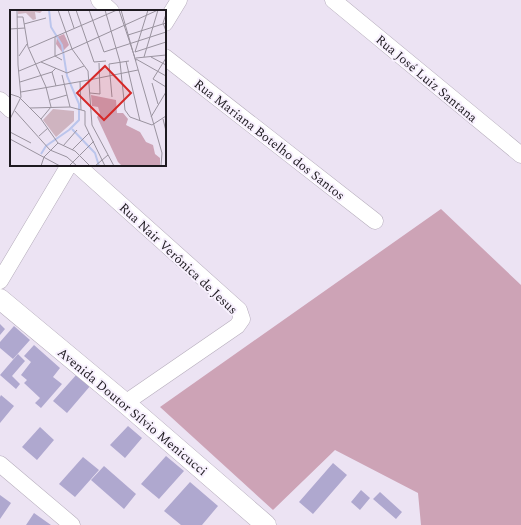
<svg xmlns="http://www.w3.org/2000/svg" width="521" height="525" font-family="Spectral,serif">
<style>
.forest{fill:#cda3b6}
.building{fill:#afa8cf}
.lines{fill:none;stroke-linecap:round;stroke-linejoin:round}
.minor-casing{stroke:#b5acbb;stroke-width:17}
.major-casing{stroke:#b5acbb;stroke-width:21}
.minor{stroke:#fff;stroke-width:16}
.major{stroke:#fff;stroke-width:20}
.labels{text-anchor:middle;stroke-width:4;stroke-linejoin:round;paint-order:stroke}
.street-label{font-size:13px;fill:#1e1a20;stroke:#f8f1fe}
.inset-river{fill:none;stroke:#bbc5ec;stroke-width:2}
.inset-road{fill:none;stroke:#9a939f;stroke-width:1}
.view{fill:#d62828;fill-opacity:0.15;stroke:#d62828;stroke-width:2}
.inset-edge{fill:none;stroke:#1e1a20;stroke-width:2}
</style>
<rect width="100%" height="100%" fill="#ece3f3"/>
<path class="forest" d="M441 209 521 285V525H421L418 493 335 450 273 510 160 407Z"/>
<path class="building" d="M0 324 5 329 0 335Z
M14 326 30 340 13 359 0 348V342Z
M34 345 60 368 53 377 62 384 41 408 35 403 40 398 24 383 27 380 21 375 31 362 24 356Z
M18 354 25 361 12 376 20 384 16 389 0 375Z
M77 374 91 385 67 413 53 401Z
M1 395 14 406 0 423V397Z
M128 426 142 438 125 458 110 445Z
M40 427 54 440 37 460 22 447Z
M166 456 184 471 159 499 141 484Z
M83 457 99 470 75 497 59 484Z
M333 463 347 475 313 514 299 502Z
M104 466 136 494 124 509 91 480Z
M190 482 218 506 202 525H181L164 511Z
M361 490 370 498 360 510 351 502Z
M380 492 402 512 396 519 373 499Z
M0 495 11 503 0 519Z
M34 513 51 525H26Z"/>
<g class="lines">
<g class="minor-casing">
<path id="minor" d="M99 0 111 11
M333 0 521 155
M165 23 179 0
M165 57 375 221
M0 100 11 110
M77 165 239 310 242 319 237 326 125 403
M0 281 69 165
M0 464 72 525"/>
</g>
<g class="major-casing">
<path id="major" d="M0 299 125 403 266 525"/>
</g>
<use href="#minor" class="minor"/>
<use href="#major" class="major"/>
</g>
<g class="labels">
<g class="street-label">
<text transform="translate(427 78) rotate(40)" y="5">Rua José Luiz Santana</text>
<text transform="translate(270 139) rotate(38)" y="5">Rua Mariana Botelho dos Santos</text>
<text transform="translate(179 258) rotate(43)" y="5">Rua Nair Verônica de Jesus</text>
<text transform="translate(133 411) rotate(40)" y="5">Avenida Doutor Sílvio Menicucci</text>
</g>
</g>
<g transform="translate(10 10)">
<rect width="156" height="156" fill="#ece3f3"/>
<path d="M8 0H33L30 3 25 2 26 9 23 10 16 3 8 4ZM43 99 64 101V111L46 127 33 110Z" fill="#cfb4c0"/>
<path d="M54 24 59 35 52 42 46 34 47 27ZM81 85 106 90 107 103H113L118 109 116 115 130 122 136 132 143 135 145 144 150 148V156H112L108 152 87 107 90 103 88 97 82 96Z" fill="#cda3b6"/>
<path class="inset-river" d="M39 0 41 17 52 35 57 66 69 94V110L59 120M62 119 85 143 89 156M31 144 36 136 59 120"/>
<path class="inset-road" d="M48 0 62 39 78 61 82 115 104 156M58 0 64 18M66 0 84 52 96 51M79 0 94 42 156 22M95 0 110 52 115 100 120 107 142 115 156 106M109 0 126 51M111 0 152 143 151 156M156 4 153 13 156 21M7 7H13L18 37 36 77 41 97M14 14 36 8M0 19 15 18M118 25 156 13M45 27V46L52 50M19 38 107 0M62 39 148 0M125 42 138 0M125 42 156 32M9 46 17 34M134 47 148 0M141 47 156 55M126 48 156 45M156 48 143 69 156 77M126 49 156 66M116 51 130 111M31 52 57 63 74 56M9 61 62 39M42 62 46 76M52 65 60 97M79 70 128 60M10 72 42 62 46 58M70 72 71 100M142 73 148 94M11 82 79 70M80 83 90 84 89 53M0 84 9 87 31 109 48 133 65 141 80 156M102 87 99 54 119 51M40 90 57 85M20 98 60 97 75 101V115L95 156M5 101 40 140 57 147 67 156M141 107 156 82M0 109 11 87 8 55 7 0M31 109 41 97M153 109 156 121M0 122 21 133M29 126 38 118M0 129 50 156M53 136 67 120M62 140 79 123M31 156 34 147 48 133M59 156 84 131M85 156 98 145"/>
<path class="view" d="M95 56 121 83 94 110 67 83Z"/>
<rect width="156" height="156" class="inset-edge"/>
</g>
</svg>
